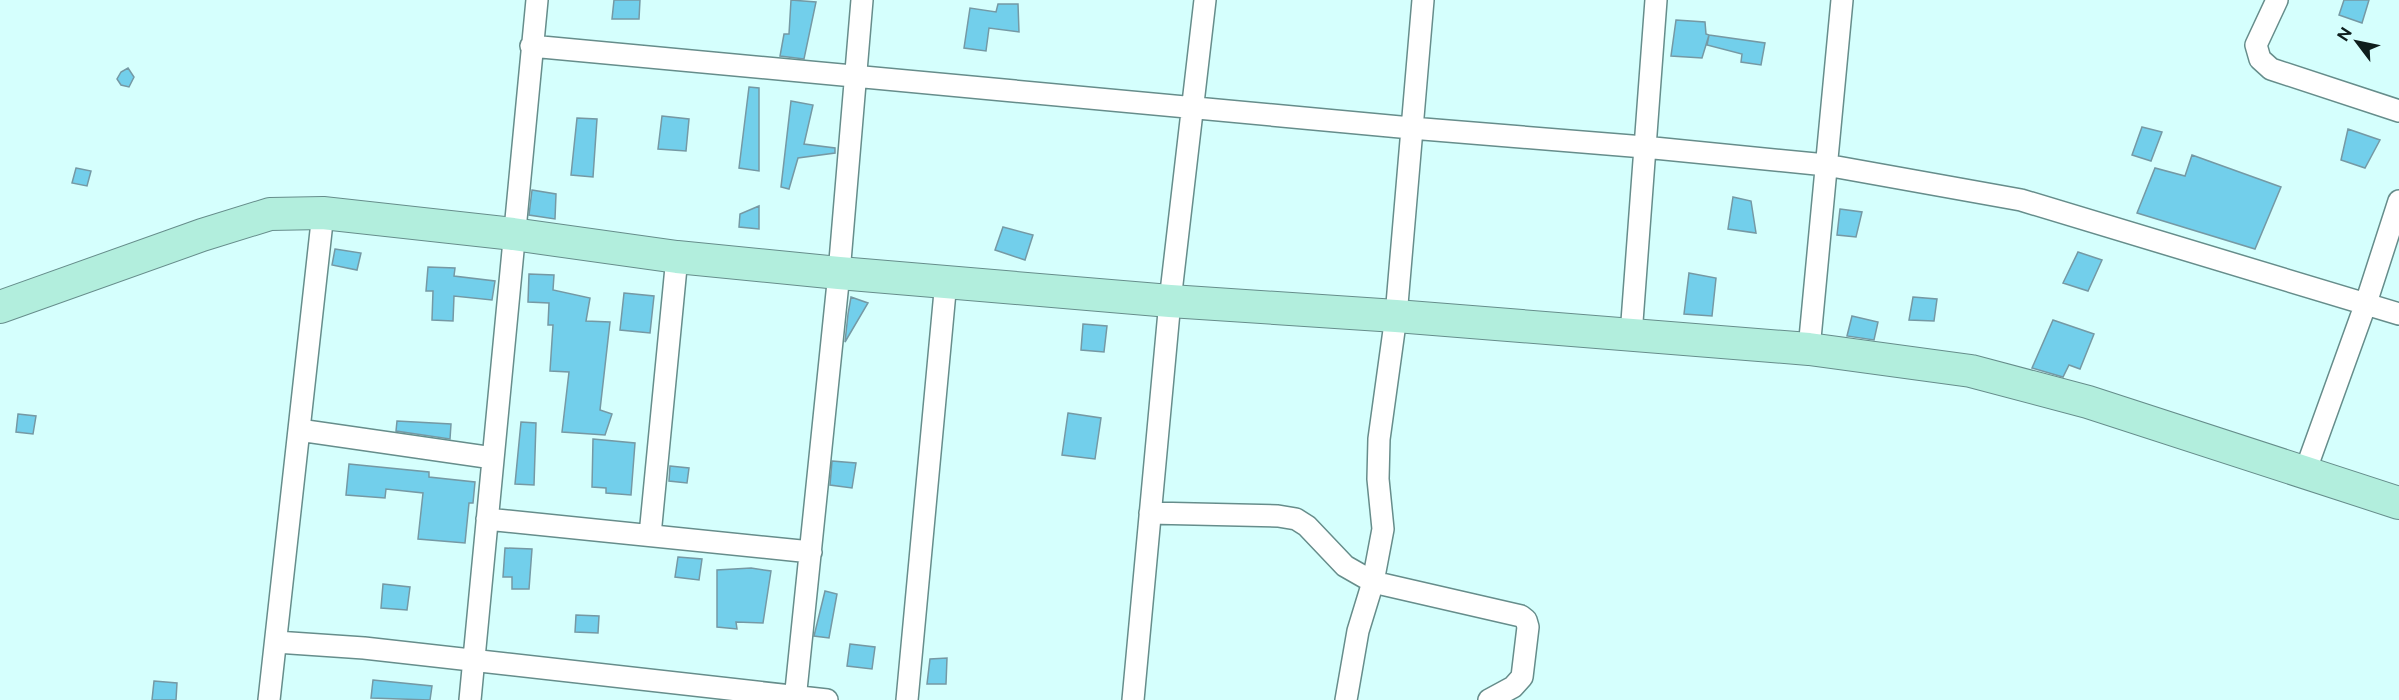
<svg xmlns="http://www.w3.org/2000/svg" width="2399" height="700" font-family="'Public Sans',sans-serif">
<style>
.building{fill:#72cfeb;stroke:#7599a4;stroke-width:1.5}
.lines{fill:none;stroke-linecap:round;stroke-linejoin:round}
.street-casing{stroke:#668d8b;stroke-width:24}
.secondary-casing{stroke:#668d8b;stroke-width:34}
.street{stroke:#fff;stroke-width:21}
.secondary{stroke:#b2eedd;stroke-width:32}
</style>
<rect width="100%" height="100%" fill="#d5fffd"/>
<path class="building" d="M614 0H640L639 19H612Z
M791 0 816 2 804 59 780 56 784 34H789Z
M2344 0H2369L2362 23 2339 15Z
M998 4H1018L1019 32 989 28 986 51 964 48 970 8 996 12Z
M1676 20 1705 22 1706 34 1709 35 1702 58 1671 56Z
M1709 35 1765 43 1761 65 1741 62 1742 54 1707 45Z
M128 68 134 77 129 87 121 85 117 79 121 72Z
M749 87 759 88V171L739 168Z
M791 101 813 105 804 144 835 148V153L798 158 789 189 781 187Z
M662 116 689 119 686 151 658 149Z
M577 118 597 119 593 177 571 175Z
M2142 127 2162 132 2151 161 2132 155Z
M2348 129 2380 140 2365 168 2341 160Z
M2192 155 2281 187 2255 249 2137 213 2155 168 2185 176Z
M76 168 91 171 87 186 72 183Z
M532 190 556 194 555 219 529 215Z
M1733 197 1751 201 1756 233 1728 229Z
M759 206V229L739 227 740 214Z
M1840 209 1862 212 1856 237 1837 235Z
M1003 227 1033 235 1025 260 995 250Z
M335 249 361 253 357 270 332 265Z
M2078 252 2102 260 2088 291 2063 283Z
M428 267 455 268 454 276 495 281 492 300 454 296 453 321 432 320 433 291H426Z
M1689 273 1716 278 1712 316 1684 314Z
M529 274 554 275 553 290 590 298 586 321 610 322 600 410 612 414 605 435 562 432 569 372 550 371 553 325H548L549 303 528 302Z
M624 293 654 296 650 333 620 330Z
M851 297 868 303 845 342 848 314Z
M1913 297 1937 299 1934 321 1909 320Z
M1852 316 1878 322 1874 340 1847 336Z
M2053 320 2094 334 2080 369 2069 365 2063 377 2032 368Z
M1083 324 1107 326 1104 352 1081 350Z
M1068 413 1101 418 1095 459 1062 455Z
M18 414 36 416 33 434 16 432Z
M397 421 451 424 450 439 396 431Z
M521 422 536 423 534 485 515 484Z
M593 439 635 443 631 495 606 493V488L592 487Z
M832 461 856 463 852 488 830 485Z
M349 464 429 472V477L475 482 473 503H469L465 543 418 539 423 493 386 489 385 498 346 495Z
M670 466 689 468 687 483 669 481Z
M505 548 532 549 529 589H512V577H503Z
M678 557 702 559 699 580 675 577Z
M751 568 771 571 763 623 736 622 737 629 717 627V570Z
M383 584 410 587 407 610 381 608Z
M825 591 837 594 829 638 814 636Z
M576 615 599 616 598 633 575 632Z
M850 644 875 647 872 669 847 666Z
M947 658 946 684H927L930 659Z
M373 680 432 686 430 700 371 698Z
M154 681 177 683 176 700H152Z"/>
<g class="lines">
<g class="street-casing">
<path id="street" d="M2277 0 2256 45 2260 59 2271 69 2399 111
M531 46 1411 128 1644 147 1826 165 2021 200 2399 314
M1631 335 1656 0
M1809 349 1842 0
M299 430 493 458
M2305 472 2366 303 2399 201
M1150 513 1278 516 1296 519 1307 526 1345 566 1373 582 1521 616 1526 620 1528 627 1522 677 1513 687 1489 700
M487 519 811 552
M650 535 677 257
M276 642 364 648 827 700
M269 700 323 213
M470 700 537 0
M795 700 839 273 862 0
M907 700 946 281
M1133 700 1170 301 1205 0
M1346 700 1358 631 1373 582 1383 529 1378 479 1379 439 1396 316 1423 0"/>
</g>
<g class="secondary-casing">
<path id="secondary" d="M0 307 202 235 270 214 323 213 513 234 677 257 839 273 1170 301 1396 316 1809 349 1971 371 2088 402 2399 503"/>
</g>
<use href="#street" class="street"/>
<use href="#secondary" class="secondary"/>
</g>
<g transform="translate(2357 42) rotate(302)" stroke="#d5fffd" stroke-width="4.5" paint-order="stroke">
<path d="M0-4.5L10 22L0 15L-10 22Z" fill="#0e1e1d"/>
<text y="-9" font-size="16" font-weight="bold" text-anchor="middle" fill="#0e1e1d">N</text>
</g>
</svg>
